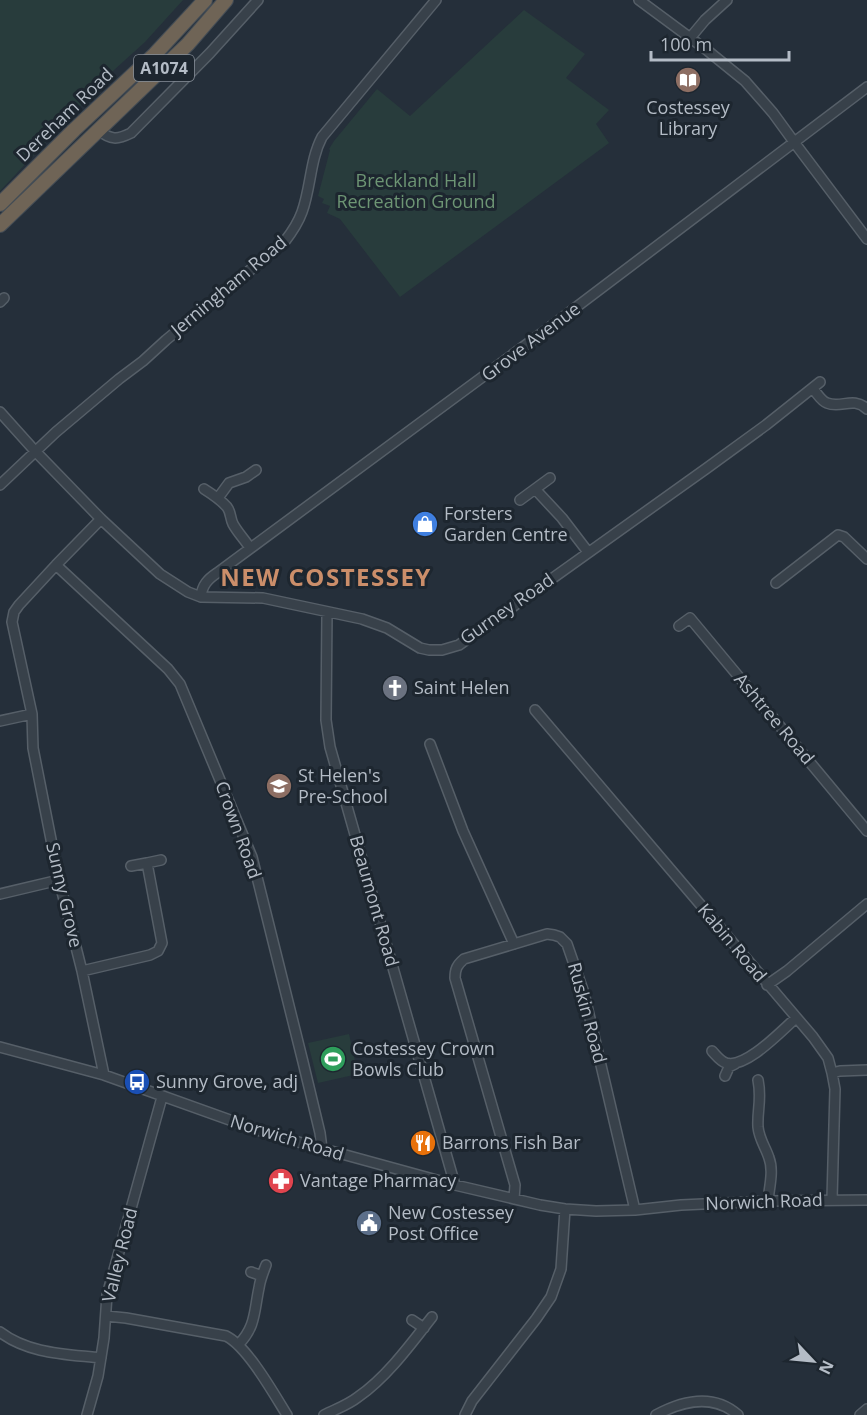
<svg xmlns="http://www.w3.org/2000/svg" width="867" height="1415" font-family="'Open Sans',sans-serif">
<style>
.green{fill:#283c3c}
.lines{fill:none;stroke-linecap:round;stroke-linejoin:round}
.minor-casing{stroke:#565f68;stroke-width:12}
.highway-casing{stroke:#434c55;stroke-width:16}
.minor{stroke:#38414a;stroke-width:9}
.highway{stroke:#6f6456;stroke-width:14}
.labels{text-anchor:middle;stroke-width:6;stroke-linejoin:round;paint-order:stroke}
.shield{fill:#1d262f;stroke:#878f99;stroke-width:1.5}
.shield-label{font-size:16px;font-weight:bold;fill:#b4bcc6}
.poi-label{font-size:18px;fill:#b4bcc6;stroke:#1d262f;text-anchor:start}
.street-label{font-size:18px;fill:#b4bcc6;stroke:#1d262f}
.park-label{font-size:18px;fill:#6d9574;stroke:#1d262f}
.district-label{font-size:24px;font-weight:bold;letter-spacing:1.5px;fill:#cb8e6a;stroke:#1d262f}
</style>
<rect width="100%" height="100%" fill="#252f3a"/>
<path class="green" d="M0 0H183L145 42 114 70 0 191Z
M524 10 585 54 566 78 609 110 596 124 609 143 400 297 340 219 327 213 330 206 322 203 324 199 318 196 330 150 329 149 334 141 377 89 410 116Z
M349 1034 358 1074 318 1083 308 1043Z"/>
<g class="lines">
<g class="minor-casing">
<path id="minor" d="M639 0 708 51 745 81 773 113 797 146 867 239
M690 38 705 20 727 0
M98 130C111 140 117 140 131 133L210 53 258 0
M0 302 4 298
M813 389C817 393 821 401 827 403 841 409 853 396 867 409
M0 412 35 451 101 519 160 574 188 592 201 597 263 598 362 619 387 628 420 648 429 650H442L459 645 707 468 766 425 820 382
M0 485 56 432 119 379 143 361 166 340 285 241C292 232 298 223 302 212 311 187 310 160 322 137L436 0
M204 489C212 494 220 499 227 507 231 512 230 518 233 524 238 533 245 540 250 548
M535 489 562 518 588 552
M218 498 229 483 246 477 256 470
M520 500 550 478
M101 519 56 565 168 669 180 684 252 857 303 1062 320 1133 322 1149
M56 565 19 605 14 612 12 622 32 714 33 748 59 880 82 971 104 1075
M776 583 838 535 844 537 867 559
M201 597C202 585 208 579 217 573L546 330 867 87
M327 612 326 720 330 747 455 1185
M679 626 690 618 867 831
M535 710 813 1037 828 1058 832 1073 835 1089 832 1199
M0 721 32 714
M430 744 463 831 514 944
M147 863 161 860
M0 894 59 880
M82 971 150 955 158 951 162 943 147 863 131 866
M767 985 787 971 867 904
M0 1047 104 1075 269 1134 455 1185 540 1205 565 1209 596 1211 635 1210 681 1205 768 1201 867 1200
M712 1051C716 1055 720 1061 726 1063 746 1069 782 1030 796 1018
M832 1073 840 1071 867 1070
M725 1076 729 1067 735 1064
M758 1080C762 1099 757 1110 758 1127 759 1139 766 1148 769 1158 774 1171 769 1188 768 1201
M514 1199 515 1185 455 978C455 969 457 965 464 959L547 934 554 935 560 937 567 944 584 993 635 1210
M251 1272 262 1276
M106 1316 126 1318 226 1336C247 1346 274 1394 287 1415
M412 1320 424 1328
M0 1332C29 1354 66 1354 101 1358
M238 1345C256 1327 254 1311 259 1288 260 1280 263 1273 266 1265
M87 1415 98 1376 104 1338 107 1295 162 1097
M324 1415C336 1409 348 1405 358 1397 386 1378 411 1344 432 1317
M465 1415 472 1401 536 1319 551 1297 561 1269 565 1209
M656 1415C682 1401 713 1393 738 1415
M860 1415 867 1409"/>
</g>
<g class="highway-casing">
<path id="highway" d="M0 204 74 130 155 54 205 0
M0 225 188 44 226 0"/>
</g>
<use href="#minor" class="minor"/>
<use href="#highway" class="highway"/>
</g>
<defs>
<g id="library-disc" transform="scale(1.35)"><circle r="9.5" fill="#8d6e63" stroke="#1d262f"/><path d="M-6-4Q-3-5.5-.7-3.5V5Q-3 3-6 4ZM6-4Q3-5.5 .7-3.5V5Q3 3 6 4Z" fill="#fff"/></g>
<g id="shop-disc" transform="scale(1.35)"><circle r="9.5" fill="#3f7fe0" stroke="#1d262f"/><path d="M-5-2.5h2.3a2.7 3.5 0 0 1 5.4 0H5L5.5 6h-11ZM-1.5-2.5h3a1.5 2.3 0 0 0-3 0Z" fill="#fff"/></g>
<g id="church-disc" transform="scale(1.35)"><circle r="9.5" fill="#6b7280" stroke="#1d262f"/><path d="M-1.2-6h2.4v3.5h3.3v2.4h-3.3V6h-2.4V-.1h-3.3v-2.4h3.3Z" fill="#fff"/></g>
<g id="school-disc" transform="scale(1.35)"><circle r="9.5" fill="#8d6e63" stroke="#1d262f"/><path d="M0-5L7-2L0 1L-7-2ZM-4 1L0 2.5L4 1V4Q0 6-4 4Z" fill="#fff"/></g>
<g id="stadium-disc" transform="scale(1.35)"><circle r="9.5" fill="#2e9e5b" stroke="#1d262f"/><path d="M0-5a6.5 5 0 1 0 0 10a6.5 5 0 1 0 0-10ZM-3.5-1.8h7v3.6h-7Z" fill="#fff"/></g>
<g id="bus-disc" transform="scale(1.35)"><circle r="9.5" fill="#1a4fb4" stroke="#1d262f"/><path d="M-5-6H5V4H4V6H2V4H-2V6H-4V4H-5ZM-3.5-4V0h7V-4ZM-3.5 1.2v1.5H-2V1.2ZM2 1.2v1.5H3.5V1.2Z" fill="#fff"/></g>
<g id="restaurant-disc" transform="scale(1.35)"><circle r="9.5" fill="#e8710a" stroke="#1d262f"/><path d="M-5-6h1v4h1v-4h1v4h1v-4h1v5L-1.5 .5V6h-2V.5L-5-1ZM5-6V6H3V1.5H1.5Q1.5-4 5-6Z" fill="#fff"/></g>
<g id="pharmacy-disc" transform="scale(1.35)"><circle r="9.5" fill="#e0444e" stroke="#1d262f"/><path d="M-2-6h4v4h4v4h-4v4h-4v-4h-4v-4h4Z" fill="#fff"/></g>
<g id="civic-disc" transform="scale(1.35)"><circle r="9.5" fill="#5c6f8a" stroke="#1d262f"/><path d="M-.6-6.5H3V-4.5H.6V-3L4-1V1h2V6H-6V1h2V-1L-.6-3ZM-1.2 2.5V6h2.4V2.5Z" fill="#fff"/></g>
</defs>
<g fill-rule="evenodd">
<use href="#library-disc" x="688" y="80"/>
<use href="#shop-disc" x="425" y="524"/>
<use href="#church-disc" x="395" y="688"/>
<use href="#school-disc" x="279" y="786"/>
<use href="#stadium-disc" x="333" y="1059"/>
<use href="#bus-disc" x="137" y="1082"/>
<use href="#restaurant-disc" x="423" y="1143"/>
<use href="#pharmacy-disc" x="281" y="1181"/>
<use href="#civic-disc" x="369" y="1223"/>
</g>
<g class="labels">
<rect class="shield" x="134" y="55" width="60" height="26" rx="4.5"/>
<g class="shield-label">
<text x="164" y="74">A1074</text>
</g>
<g class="poi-label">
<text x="688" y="114" text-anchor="middle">Costessey<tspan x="688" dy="21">Library</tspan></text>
<text x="444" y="520">Forsters<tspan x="444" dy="21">Garden Centre</tspan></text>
<text x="414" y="694">Saint Helen</text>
<text x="298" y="782">St Helen's<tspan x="298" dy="21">Pre-School</tspan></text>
<text x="352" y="1055">Costessey Crown<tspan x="352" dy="21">Bowls Club</tspan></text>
<text x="156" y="1088">Sunny Grove, adj</text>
<text x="442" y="1149">Barrons Fish Bar</text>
<text x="300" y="1187">Vantage Pharmacy</text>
<text x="388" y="1219">New Costessey<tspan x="388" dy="21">Post Office</tspan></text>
</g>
<g class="street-label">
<text transform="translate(65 115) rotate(-44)" y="6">Dereham Road</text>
<text transform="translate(229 286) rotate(-40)" y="6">Jerningham Road</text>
<text transform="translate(531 342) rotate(-37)" y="6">Grove Avenue</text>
<text transform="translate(507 609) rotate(-35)" y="6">Gurney Road</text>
<text transform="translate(774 719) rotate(50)" y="6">Ashtree Road</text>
<text transform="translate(238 830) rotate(70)" y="6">Crown Road</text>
<text transform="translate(64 895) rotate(77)" y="6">Sunny Grove</text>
<text transform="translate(374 901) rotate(74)" y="6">Beaumont Road</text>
<text transform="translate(732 943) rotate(50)" y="6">Kabin Road</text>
<text transform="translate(587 1013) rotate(75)" y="6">Ruskin Road</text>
<text transform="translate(287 1138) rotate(17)" y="6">Norwich Road</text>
<text transform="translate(764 1202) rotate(-2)" y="6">Norwich Road</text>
<text transform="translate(120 1255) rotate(-76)" y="6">Valley Road</text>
</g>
<g class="park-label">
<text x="416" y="187">Breckland Hall<tspan x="416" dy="21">Recreation Ground</tspan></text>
</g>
<g class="district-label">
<text x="326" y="586">NEW COSTESSEY</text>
</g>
</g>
<g transform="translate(813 1361) rotate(116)" stroke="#1d262f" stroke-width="4.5" paint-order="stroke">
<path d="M0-4.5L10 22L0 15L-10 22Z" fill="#b4bcc6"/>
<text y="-9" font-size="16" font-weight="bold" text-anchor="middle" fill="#b4bcc6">N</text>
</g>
<path d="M651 51v9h138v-9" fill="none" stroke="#b4bcc6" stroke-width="3"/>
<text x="660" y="51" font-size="18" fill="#b4bcc6" stroke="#1d262f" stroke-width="4.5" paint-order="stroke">100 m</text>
</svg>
